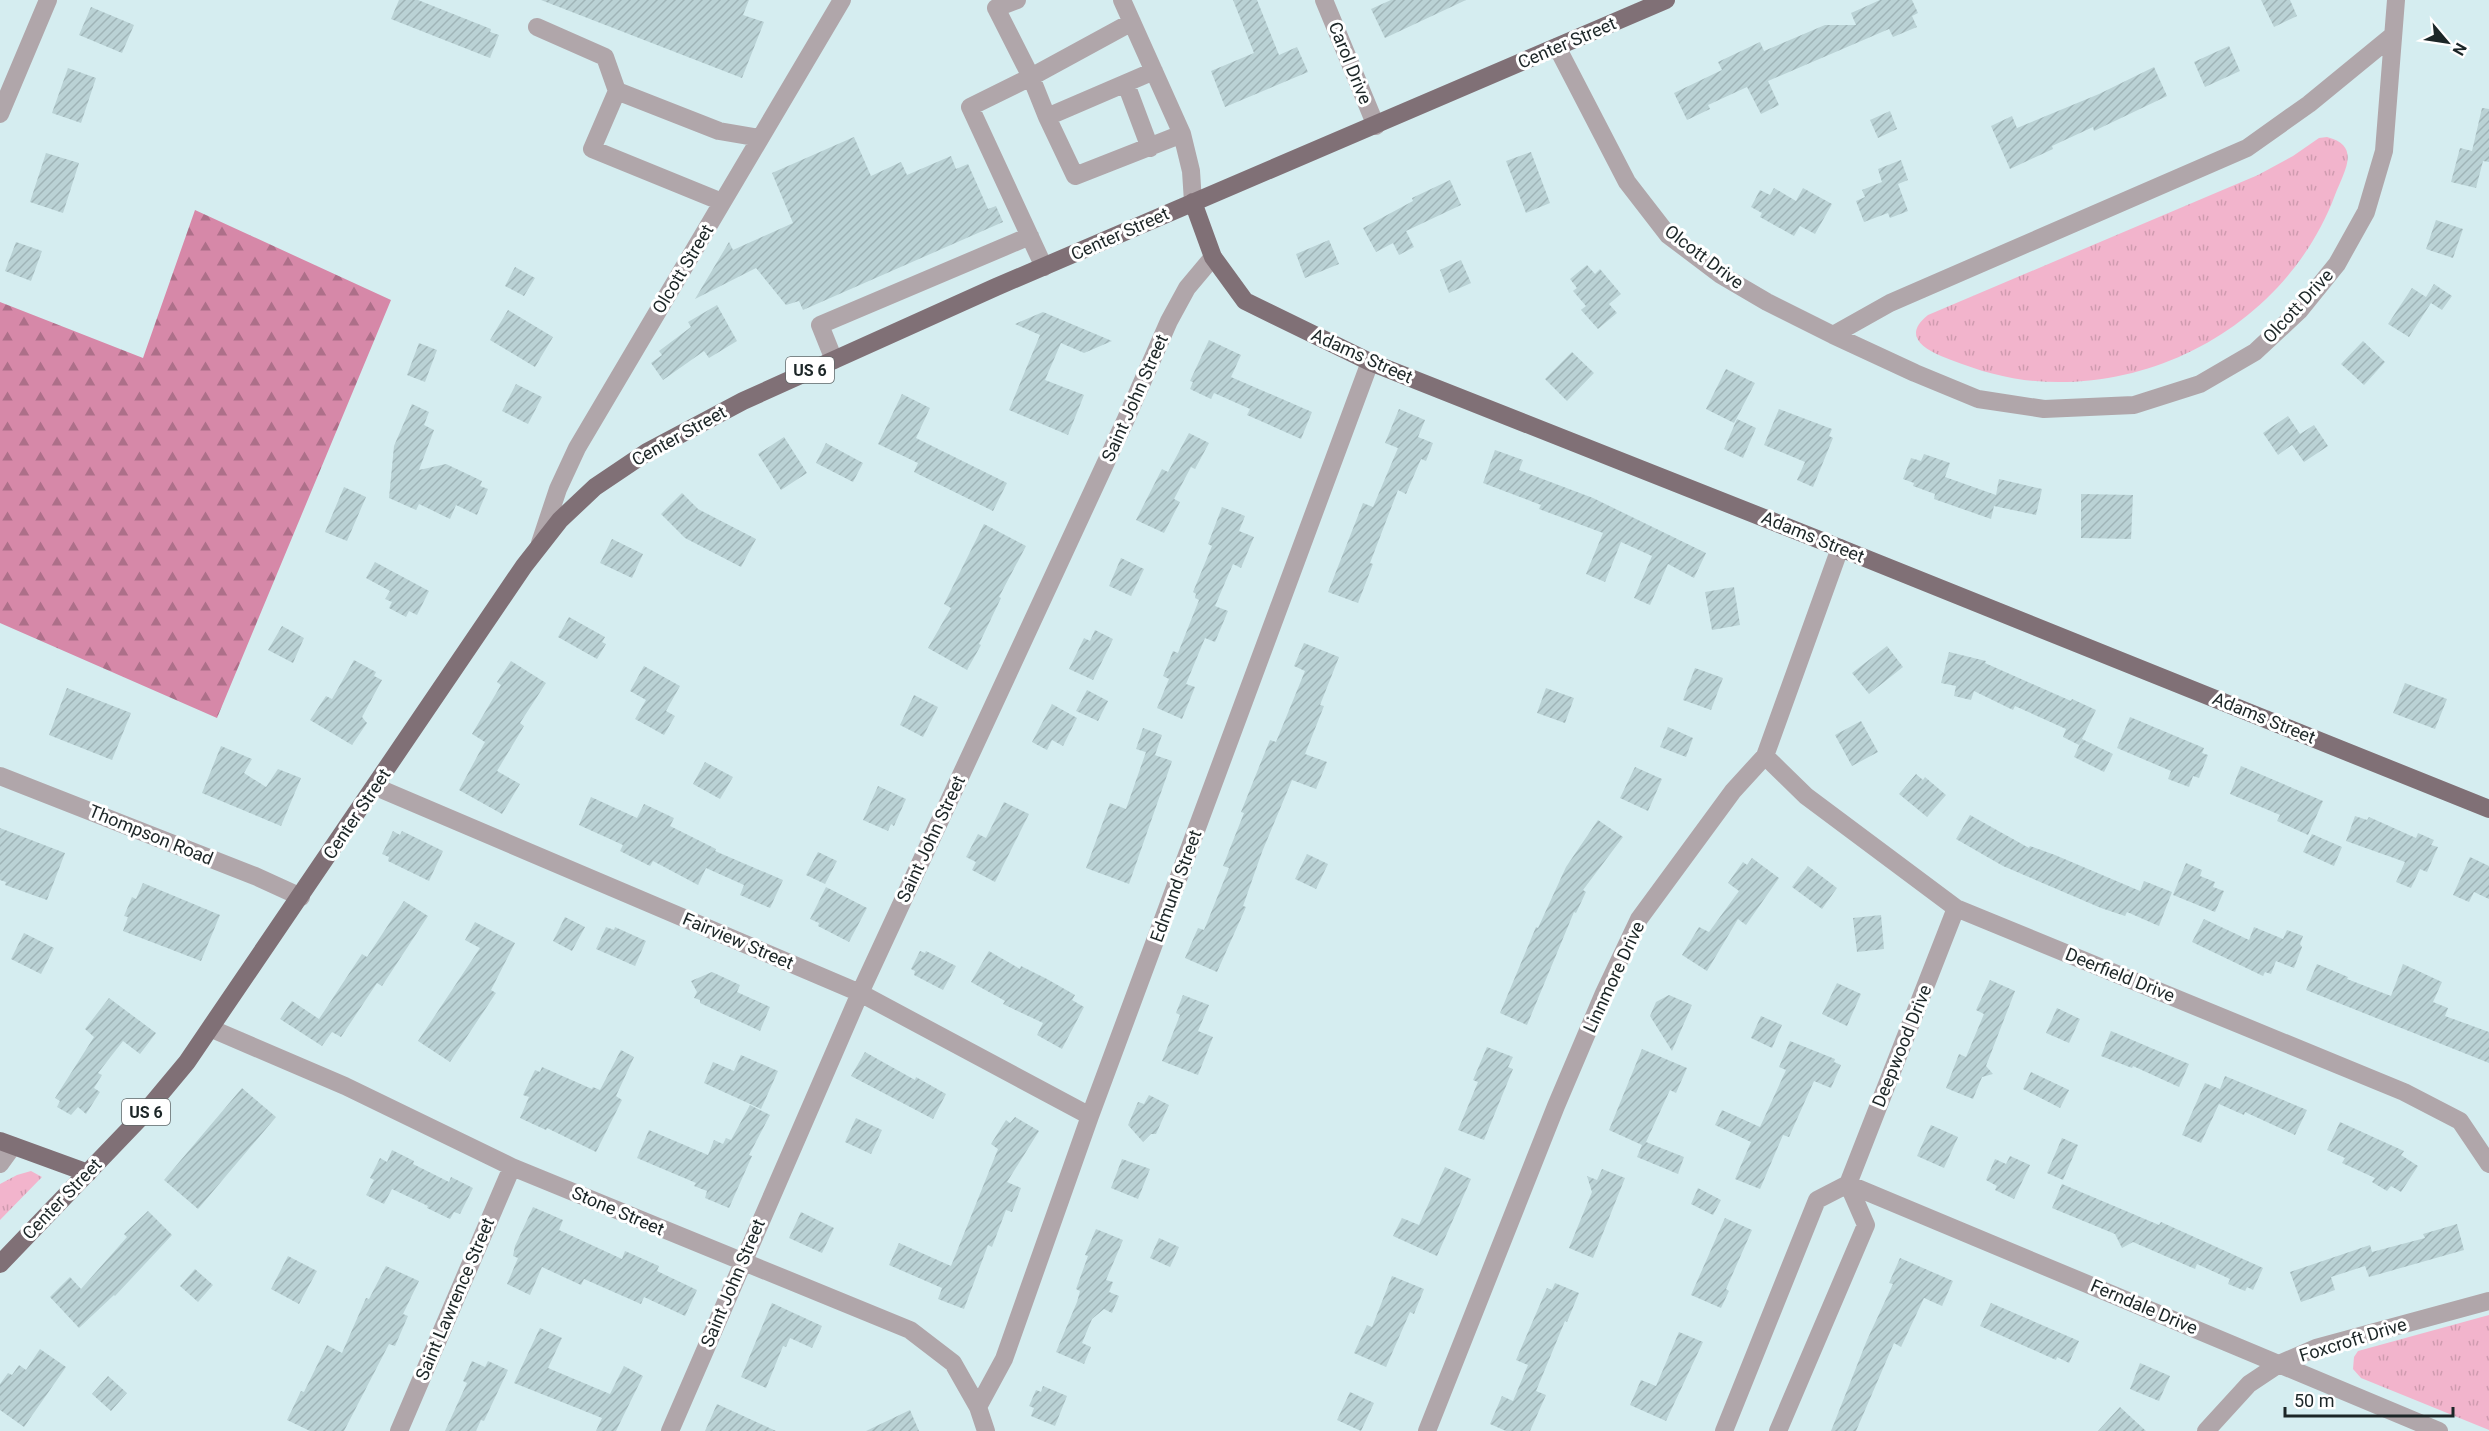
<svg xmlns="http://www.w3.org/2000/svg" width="2489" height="1431" font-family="Roboto,sans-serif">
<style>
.forest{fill:url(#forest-firs)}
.park{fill:url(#park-tufts)}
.building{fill:url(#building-hatch)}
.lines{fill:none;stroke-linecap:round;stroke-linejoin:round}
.minor{stroke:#b0a6aa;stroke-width:18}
.major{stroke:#807076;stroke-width:18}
.labels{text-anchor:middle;stroke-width:6;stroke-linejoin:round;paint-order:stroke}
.shield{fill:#fff;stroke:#606768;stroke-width:1.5}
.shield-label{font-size:16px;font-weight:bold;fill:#1c2627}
.street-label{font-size:18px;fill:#1c2627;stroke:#fff}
</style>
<defs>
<pattern id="forest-firs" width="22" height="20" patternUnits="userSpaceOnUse" patternTransform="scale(1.5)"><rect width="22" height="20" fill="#d688a8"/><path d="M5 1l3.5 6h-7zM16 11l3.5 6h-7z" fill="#ad6f89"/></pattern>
<pattern id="park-tufts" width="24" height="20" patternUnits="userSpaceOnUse" patternTransform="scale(1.5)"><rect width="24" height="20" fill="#f2b4cc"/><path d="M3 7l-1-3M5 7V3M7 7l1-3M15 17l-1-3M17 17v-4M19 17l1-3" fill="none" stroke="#cf9baf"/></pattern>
<pattern id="building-hatch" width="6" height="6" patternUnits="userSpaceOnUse" patternTransform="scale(1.5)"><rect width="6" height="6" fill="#bad2d5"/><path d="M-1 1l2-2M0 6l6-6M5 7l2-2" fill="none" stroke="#9fb4b7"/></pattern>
</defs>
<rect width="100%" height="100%" fill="#d5edf0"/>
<path class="forest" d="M195 210 391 300 217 718 0 623V302L143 358Z"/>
<path class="park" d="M2327 137C2362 146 2344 171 2335 195 2288 320 2156 396 2024 380 1995 376 1968 367 1941 356 1920 347 1904 334 1928 315L2258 175 2293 156 2319 138Z
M31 1171 42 1177 0 1220V1184L17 1175Z
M2489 1315V1430L2361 1378 2353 1369 2354 1357 2358 1351Z"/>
<path class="building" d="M399 0H418L491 29 490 32 499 35 490 58 391 19Z
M541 0H749L743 15 764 22 742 78Z
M1233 0H1257L1279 55 1297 47 1308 72 1225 107 1211 71 1254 53Z
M1391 0H1466L1385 38 1371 9Z
M1880 0H1912L1918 13 1912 16 1917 27 1893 37 1889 29 1768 81 1779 105 1761 114 1747 87 1708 105 1710 109 1687 120 1674 93 1722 70 1718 62 1760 42 1764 51 1825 25H1856L1851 13Z
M2261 0H2290L2297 16 2274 27Z
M91 7 134 25 122 53 79 35Z
M2229 46 2240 71 2205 87 2194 62Z
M2154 67 2167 96 2094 131 2093 127 2052 146 2053 149 2010 169 1991 126 2012 116 2017 128 2099 94Z
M68 68 96 78 81 123 52 113Z
M2482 108 2489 109V162L2483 161 2476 188 2451 182 2460 148 2472 151Z
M1890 111 1897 129 1878 138 1870 120Z
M854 137 871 176 901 162 907 175 951 156 956 169 968 164 988 209 996 206 1003 222 803 310 799 301 786 305 756 268 695 299 729 242 733 250 793 223 772 173Z
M1531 152 1550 203 1526 213 1506 161Z
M46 153 79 163 63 213 30 202Z
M1901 160 1908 180 1898 184 1908 211 1890 218 1888 213 1864 222 1856 201 1865 197 1862 190 1882 182 1878 169Z
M1450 180 1461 205 1406 231 1414 247 1399 255 1393 243 1376 252 1363 228 1413 201 1412 198Z
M1774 188 1796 201 1803 188 1832 204 1815 234 1800 226 1794 236 1760 217 1762 213 1751 207 1760 190 1770 195Z
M2436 220 2463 229 2453 258 2426 249Z
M1329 240 1339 264 1305 278 1296 254Z
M16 242 42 251 31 281 5 271Z
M1461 260 1471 283 1449 293 1440 270Z
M1587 265 1595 274 1600 269 1621 294 1609 304 1617 313 1598 329 1581 310 1586 306 1573 291 1577 288 1570 279Z
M515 267 535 278 524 296 505 286Z
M2434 284 2452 296 2442 310 2431 303 2409 337 2388 324 2412 288 2426 297Z
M717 305 737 341 709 358 704 351 663 380 651 363 662 355 659 351 691 327 688 322Z
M508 310 553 337 535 367 490 340Z
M1043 312 1112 341 1084 353 1061 343 1045 380 1084 395 1068 435 1009 410 1040 335 1015 324Z
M1209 340 1241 355 1231 377 1312 412 1301 439 1247 415 1250 409 1214 393 1211 399 1190 389 1193 382 1190 381Z
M2363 341 2385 362 2364 385 2341 364Z
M419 343 437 350 425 382 407 375Z
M1572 352 1594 373 1567 401 1545 379Z
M1726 369 1755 383 1734 423 1706 409Z
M516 384 542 397 528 424 502 411Z
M902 394 930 408 916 438 1007 483 993 511 914 472 918 463 878 444Z
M412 404 429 412 424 425 434 430 419 470 446 464 482 481 480 486 488 489 477 515 456 505 450 519 419 504 416 510 389 498 394 446Z
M1399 409 1425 420 1418 437 1433 443 1426 461 1421 459 1406 494 1398 490 1370 563 1373 564 1358 603 1328 592 1363 503 1373 507 1398 448 1385 443Z
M1779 409 1832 429 1829 436 1833 438 1813 487 1797 480 1805 462 1764 445Z
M2288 416 2300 434 2314 425 2328 446 2304 462 2292 445 2278 455 2263 433Z
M1737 419 1756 428 1743 458 1724 449Z
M1189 433 1209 443 1195 469 1191 467 1174 499 1180 502 1164 533 1136 520 1162 469 1168 472Z
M784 437 807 473 781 490 758 454Z
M826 443 863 463 853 482 816 463Z
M1495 450 1523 460 1519 470 1593 498 1706 553 1694 578 1668 564 1650 605 1634 598 1652 556 1621 542 1605 582 1586 574 1603 533 1539 509 1541 505 1483 483Z
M1924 454 1950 463 1945 477 1996 495 1999 479 2042 489 2036 515 1994 506 1991 519 1934 499 1935 494 1913 486 1914 483 1903 479 1911 458 1921 461Z
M344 487 366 497 347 541 325 532Z
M682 493 698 509 756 539 741 567 685 538 661 514Z
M2081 494 2133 495 2131 539 2081 538Z
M1222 507 1245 516 1239 531 1254 537 1241 568 1233 564 1215 606 1228 611 1215 642 1205 638 1186 684 1195 687 1182 719 1157 708 1169 679 1163 676 1173 651 1178 653 1199 600 1195 598 1196 594 1193 592 1212 546 1208 544Z
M984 524 1026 546 999 597 1001 598 979 644 981 645 967 670 928 648 951 608 944 604Z
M612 539 643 554 632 578 600 563Z
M1121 558 1144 569 1131 596 1109 586Z
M375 562 429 591 417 615 409 611 406 617 389 608 392 602 385 599 390 591 366 578Z
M1734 587 1740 625 1712 630 1705 592Z
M569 617 605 637 602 642 606 644 597 659 558 637Z
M282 626 304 638 293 663 268 650Z
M1095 630 1113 639 1093 680 1069 669 1084 638 1090 641Z
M1304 643 1339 657 1320 705 1324 706 1305 754 1327 762 1316 789 1292 780 1262 852 1243 906 1246 907 1217 972 1185 958 1198 928 1204 930 1229 868 1223 866 1244 813 1241 812 1259 767 1270 740 1276 742 1305 671 1294 666Z
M1887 646 1903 667 1869 694 1852 673Z
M1949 652 1986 661 1985 663 2071 701 2072 699 2096 710 2079 745 2063 737 2066 729 2015 706 2013 710 1974 691 1971 700 1954 696 1956 686 1941 683Z
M354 660 376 672 374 676 382 680 362 717 367 723 352 745 310 720 326 696 332 699Z
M511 661 546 683 520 723 524 726 497 771 520 784 502 814 459 790 485 742 472 734 501 685 497 682Z
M644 666 680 686 666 711 675 716 664 735 635 719 646 700 630 691Z
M1695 668 1723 678 1711 710 1683 700Z
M2405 683 2447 699 2435 729 2393 713Z
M67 688 131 713 112 760 49 735Z
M1546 688 1574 698 1565 723 1537 713Z
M1087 690 1108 701 1098 721 1076 711Z
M914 695 938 707 923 737 900 725Z
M1052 704 1077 718 1063 746 1052 740 1047 750 1032 742Z
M2130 717 2204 748 2202 753 2208 755 2199 778 2193 776 2189 787 2168 779 2171 771 2117 748Z
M1861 721 1878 752 1852 766 1835 735Z
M1668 727 1693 738 1686 757 1660 747Z
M1143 728 1162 735 1155 755 1136 749Z
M2082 739 2113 754 2104 772 2074 757Z
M221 746 252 759 244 773 266 787 278 769 301 778 281 826 202 793Z
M1146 752 1172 761 1129 884 1086 868 1110 803 1126 809Z
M705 762 733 777 720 799 693 784Z
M2241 766 2323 801 2308 835 2277 821 2280 815 2230 794Z
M1635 767 1662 779 1648 811 1620 798Z
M1916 774 1923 780 1925 777 1946 795 1927 817 1899 794Z
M878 786 906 799 894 826 891 824 888 831 863 820Z
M591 797 637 818 644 804 674 818 670 826 716 849 715 851 783 880 770 908 740 895 744 885 706 868 698 885 653 861 650 866 620 851 623 845 579 825Z
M1004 802 1029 814 995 882 972 870 976 862 966 857 978 834 986 838Z
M1970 815 2029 848 2030 846 2055 855 2140 891 2144 881 2172 892 2159 926 2127 912 2125 916 2101 908 2003 866 1956 839Z
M2355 816 2367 820 2369 817 2416 838 2418 833 2434 840 2431 845 2438 847 2427 872 2420 869 2411 888 2396 882 2405 862 2346 841Z
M1598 820 1623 837 1583 890 1586 892 1576 913 1574 912 1527 1025 1500 1013 1536 927 1538 928 1566 867Z
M0 828 65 853 47 900 5 885 6 882 0 880Z
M393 831 400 835 402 831 443 851 429 881 388 861 389 857 382 854Z
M2312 834 2342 847 2334 866 2303 852Z
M818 852 837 861 825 884 806 875Z
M1307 854 1328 864 1316 889 1295 879Z
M2470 857 2489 866V899L2474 892 2469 902 2453 895Z
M1752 858 1779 878 1746 925 1738 919 1707 971 1682 955 1699 927 1709 932 1739 891 1728 883 1743 862 1747 865Z
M2186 863 2202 870 2200 876 2215 882 2213 887 2224 891 2215 912 2173 895Z
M1808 866 1837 888 1822 909 1792 887Z
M143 883 220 915 201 961 123 931 128 917 124 916 132 897 136 899Z
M826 887 867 908 849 942 818 926 819 923 810 919Z
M404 901 428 916 382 986 377 983 341 1037 332 1032 322 1046 280 1019 292 1001 319 1019 362 954 367 957Z
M1881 915 1884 949 1857 952 1853 918Z
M565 917 585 927 572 951 553 941Z
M2204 919 2249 940 2254 927 2283 939 2287 930 2303 936 2300 944 2302 947 2294 968 2276 961 2271 974 2265 972 2263 976 2192 942Z
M475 922 515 943 491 990 496 993 450 1062 418 1041 480 948 465 940Z
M606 927 614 930 615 927 646 941 635 966 596 949Z
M24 933 54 948 41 974 11 959Z
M920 951 925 953 926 951 956 966 943 990 914 975 915 971 911 969Z
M989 951 1020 969 1021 966 1047 979 1075 995 1072 1000 1084 1007 1062 1049 1037 1035 1043 1023 1003 1004 1005 1001 971 982Z
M2317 964 2348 977 2347 979 2391 996 2403 964 2442 982 2433 1002 2448 1008 2445 1016 2489 1032V1063L2306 990Z
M712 972 740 985 737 992 770 1007 760 1031 700 1003V1000L694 998 697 992 691 981Z
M1990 980 2015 991 1986 1066 1993 1074 1982 1077 1973 1099 1946 1088 1959 1054 1966 1057 1984 1014 1976 1010Z
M1837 983 1861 994 1847 1026 1822 1014Z
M1183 995 1209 1005 1198 1031 1213 1037 1198 1075 1162 1061 1180 1015 1176 1013Z
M1669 995 1692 1005 1672 1051 1650 1016 1656 1002Z
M109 998 156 1033 140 1054 123 1041 98 1073 102 1075 94 1088 100 1092 86 1114 78 1107 71 1115 57 1107 60 1101 55 1098 94 1037 85 1029Z
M2057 1008 2080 1019 2069 1043 2046 1033Z
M1761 1016 1782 1025 1772 1048 1751 1038Z
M2111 1031 2189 1064 2179 1087 2133 1066 2132 1068 2101 1056Z
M1790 1041 1835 1059 1834 1062 1841 1065 1831 1088 1814 1081 1789 1137 1783 1135 1760 1189 1735 1179 1751 1142 1715 1125 1722 1110 1760 1127 1786 1070 1779 1067Z
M1487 1047 1513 1057 1508 1067 1513 1069 1484 1140 1458 1130 1478 1082 1473 1080Z
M1642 1049 1687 1068 1676 1093 1670 1090 1646 1142 1684 1157 1678 1174 1637 1157 1642 1145 1609 1130Z
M621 1050 634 1057 616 1096 622 1100 596 1152 547 1128 546 1130 520 1118 529 1097 523 1095 535 1070 540 1072 542 1067 592 1089 593 1087 600 1090Z
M865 1052 915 1080 916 1077 946 1094 933 1119 851 1076Z
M741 1055 778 1071 761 1109 704 1083 713 1062 734 1071Z
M2031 1072 2069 1090 2060 1108 2023 1089Z
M2225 1076 2307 1110 2295 1135 2245 1112 2244 1115 2219 1104 2201 1143 2182 1135 2205 1083 2220 1089Z
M242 1088 276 1117 198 1209 164 1180Z
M1149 1095 1169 1105 1156 1134H1151L1143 1142 1128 1125 1138 1102 1144 1104Z
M750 1105 770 1115 749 1155 752 1156 729 1208 705 1198 707 1191 694 1186 696 1183 637 1158 649 1130 708 1155 714 1140 723 1144 726 1138 731 1140Z
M1015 1117 1039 1131 1007 1182 1021 1188 1012 1212 1006 1210 992 1247 988 1245 964 1309 938 1299 942 1288 889 1265 899 1243 951 1266 998 1149 991 1144 1006 1120 1010 1123Z
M856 1118 882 1130 871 1154 845 1142Z
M2340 1122 2404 1151 2401 1155 2418 1166 2401 1192 2391 1186 2387 1191 2372 1182 2375 1178 2342 1163 2345 1158 2327 1150Z
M1931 1125 1958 1137 1944 1168 1917 1156Z
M2062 1138 2078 1145 2063 1180 2047 1173Z
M392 1150 414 1161 413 1164 449 1182 451 1177 473 1188 460 1214 454 1212 450 1219 427 1208 428 1206 392 1189 384 1204 366 1195 374 1180 370 1178 380 1158 387 1162Z
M2010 1156 2030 1165 2014 1199 1995 1190 1997 1186 1986 1180 1995 1159 2006 1164Z
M1122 1159 1150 1169 1138 1199 1111 1188Z
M1445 1167 1471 1179 1437 1256 1393 1236 1402 1218 1419 1225Z
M1602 1169 1625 1178 1593 1258 1569 1248 1592 1192 1587 1176 1597 1180Z
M2062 1184 2159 1225 2161 1222 2263 1268 2253 1290 2247 1287 2245 1291 2228 1284 2230 1279 2197 1264 2195 1269 2133 1242 2122 1248 2115 1234 2052 1208Z
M1698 1188 1721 1200 1713 1215 1691 1204Z
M533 1207 563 1220 559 1230 622 1259 625 1251 659 1266 657 1271 697 1290 685 1316 644 1297 641 1304 584 1279 581 1285 542 1267 530 1295 507 1284 518 1258 513 1256 515 1246Z
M148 1211 172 1235 115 1296 114 1295 79 1328 50 1297 70 1277 81 1289 127 1237 124 1234Z
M801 1212 834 1228 822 1253 789 1238Z
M1725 1218 1752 1230 1726 1289 1729 1291 1721 1308 1691 1295Z
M2457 1224 2464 1250 2369 1277 2365 1266 2331 1277 2335 1290 2301 1302 2290 1272 2370 1245 2372 1252 2425 1238 2423 1234Z
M1096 1229 1123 1240 1106 1280 1113 1282 1109 1292 1119 1296 1112 1313 1104 1309 1092 1319 1082 1343 1091 1347 1084 1364 1056 1352 1077 1302 1080 1291 1076 1289 1088 1256 1085 1255Z
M1159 1238 1179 1247 1170 1267 1150 1258Z
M288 1256 317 1271 299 1304 271 1289Z
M1900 1258 1953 1281 1942 1306 1924 1298 1901 1347 1894 1343 1856 1431H1831L1867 1340 1893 1284 1889 1283Z
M386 1266 419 1281 403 1314 408 1316 395 1346 389 1344 344 1431H310L287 1420 301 1391 304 1392 327 1345 342 1353 366 1298 369 1299Z
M195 1269 213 1285 198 1302 180 1286Z
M1392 1276 1424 1289 1414 1314 1410 1312 1386 1367 1354 1353 1367 1325 1372 1327Z
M1555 1283 1579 1293 1567 1322 1565 1321 1536 1391 1546 1395 1530 1431H1506L1490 1424 1502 1396 1513 1401 1528 1365 1516 1360 1547 1288 1552 1290Z
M772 1303 822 1326 812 1348 790 1338 786 1347 783 1346 766 1388 741 1377Z
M1991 1303 2079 1341 2069 1363 2057 1357 2056 1360 1980 1326Z
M540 1328 562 1338 548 1368 610 1394 624 1366 643 1376 616 1431H596L602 1418 514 1383Z
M1679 1332 1703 1342 1666 1421 1630 1405 1641 1380 1656 1386Z
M40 1349 66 1367 24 1427 0 1410V1384L8 1373 12 1375 19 1365 26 1370Z
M472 1361 485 1367 488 1361 508 1370 484 1421 481 1420 476 1431H445L467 1383 463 1381Z
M2140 1363 2170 1376 2159 1401 2130 1389Z
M108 1376 127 1393 111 1411 92 1394Z
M1043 1386 1067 1396 1055 1426 1031 1416 1034 1408 1029 1406 1036 1390 1041 1392Z
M1350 1392 1374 1403 1361 1431 1337 1420Z
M717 1404 776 1431H705Z
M2120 1407 2146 1431H2098Z
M910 1410 919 1431H866Z"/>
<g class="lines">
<path class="minor" d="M1017 0 996 8 1031 77 1047 117 1075 176 1182 134
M1122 0 1182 134 1191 171 1193 202
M1324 0 1376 126
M537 27 605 57 617 91
M1557 47 1627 182 1668 235 1721 275 1767 302 1833 335 1915 373 1978 399 2044 409 2134 405 2200 384 2255 352 2299 311 2337 264 2366 212 2384 151 2396 0
M1126 84 1150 148
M0 114 48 0
M1047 117 1154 71
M722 202 592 149 617 91 719 131 760 138
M1044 267 970 107 1031 77 1132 22
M1833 335 1890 303 2247 148 2309 104 2392 36
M834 360 820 325 1030 236
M540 543 558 489 577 448 842 0
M1765 756 1806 796 1956 908 2404 1092 2460 1121 2489 1164
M0 776 255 876 301 897
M376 787 860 993 1090 1116
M212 1029 345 1086 512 1167 910 1330 953 1363 978 1407 986 1431
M0 1164 13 1146
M1848 1184 2439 1431
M978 1407 1004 1359 1090 1116 1370 362
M399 1431 512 1167
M670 1431 860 993 1126 419 1169 321 1187 288 1213 257
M1427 1431 1556 1106 1604 993 1639 919 1733 791 1765 756 1840 548
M1724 1431 1817 1200 1848 1184 1956 908
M1778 1431 1866 1225 1848 1184
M2206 1431 2249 1384 2279 1364 2316 1348 2489 1301"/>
<path class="major" d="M1193 202 1213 257 1245 301 1370 362 1840 548 2489 809
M0 1141 88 1173
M0 1264 142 1116 187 1062 524 566 560 520 595 487 647 452 743 401 996 287 1666 0"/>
</g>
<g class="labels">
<g class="shield">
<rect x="786" y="357" width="48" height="26" rx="4.5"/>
<rect x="122" y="1099" width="48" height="26" rx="4.5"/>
</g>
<g class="shield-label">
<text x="810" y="376">US 6</text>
<text x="146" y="1118">US 6</text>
</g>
<g class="street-label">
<text transform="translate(1567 43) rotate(-23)" y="6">Center Street</text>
<text transform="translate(1350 63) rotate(68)" y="6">Carol Drive</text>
<text transform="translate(1120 234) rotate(-24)" y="6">Center Street</text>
<text transform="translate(1704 257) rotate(37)" y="6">Olcott Drive</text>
<text transform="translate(683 269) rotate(-59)" y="6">Olcott Street</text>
<text transform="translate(2298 306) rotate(-47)" y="6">Olcott Drive</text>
<text transform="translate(1362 356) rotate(24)" y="6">Adams Street</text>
<text transform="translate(1135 398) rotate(-66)" y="6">Saint John Street</text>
<text transform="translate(679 436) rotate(-29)" y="6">Center Street</text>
<text transform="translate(1813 537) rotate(22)" y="6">Adams Street</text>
<text transform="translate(2264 718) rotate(22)" y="6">Adams Street</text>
<text transform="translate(357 814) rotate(-56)" y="6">Center Street</text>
<text transform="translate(151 835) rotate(22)" y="6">Thompson Road</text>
<text transform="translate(931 839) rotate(-65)" y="6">Saint John Street</text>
<text transform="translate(1176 886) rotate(-70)" y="6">Edmund Street</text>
<text transform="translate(738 941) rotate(23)" y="6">Fairview Street</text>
<text transform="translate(2120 975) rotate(22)" y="6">Deerfield Drive</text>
<text transform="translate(1614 977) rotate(-65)" y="6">Linnmore Drive</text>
<text transform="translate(1902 1046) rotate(-68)" y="6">Deepwood Drive</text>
<text transform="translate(62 1199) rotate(-46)" y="6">Center Street</text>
<text transform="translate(618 1211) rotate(23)" y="6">Stone Street</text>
<text transform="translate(733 1283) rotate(-67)" y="6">Saint John Street</text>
<text transform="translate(455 1299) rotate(-67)" y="6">Saint Lawrence Street</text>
<text transform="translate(2144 1307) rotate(23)" y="6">Ferndale Drive</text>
<text transform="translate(2353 1340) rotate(-17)" y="6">Foxcroft Drive</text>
</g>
</g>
<g transform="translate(2447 42) rotate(119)" stroke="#ffffff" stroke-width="4.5" paint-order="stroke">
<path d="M0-4.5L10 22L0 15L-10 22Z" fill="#1c2627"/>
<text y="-9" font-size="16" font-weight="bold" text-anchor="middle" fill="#1c2627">N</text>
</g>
<path d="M2285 1407v9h168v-9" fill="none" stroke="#1c2627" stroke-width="3"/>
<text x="2294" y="1407" font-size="18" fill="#1c2627" stroke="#ffffff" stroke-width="4.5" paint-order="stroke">50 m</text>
</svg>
